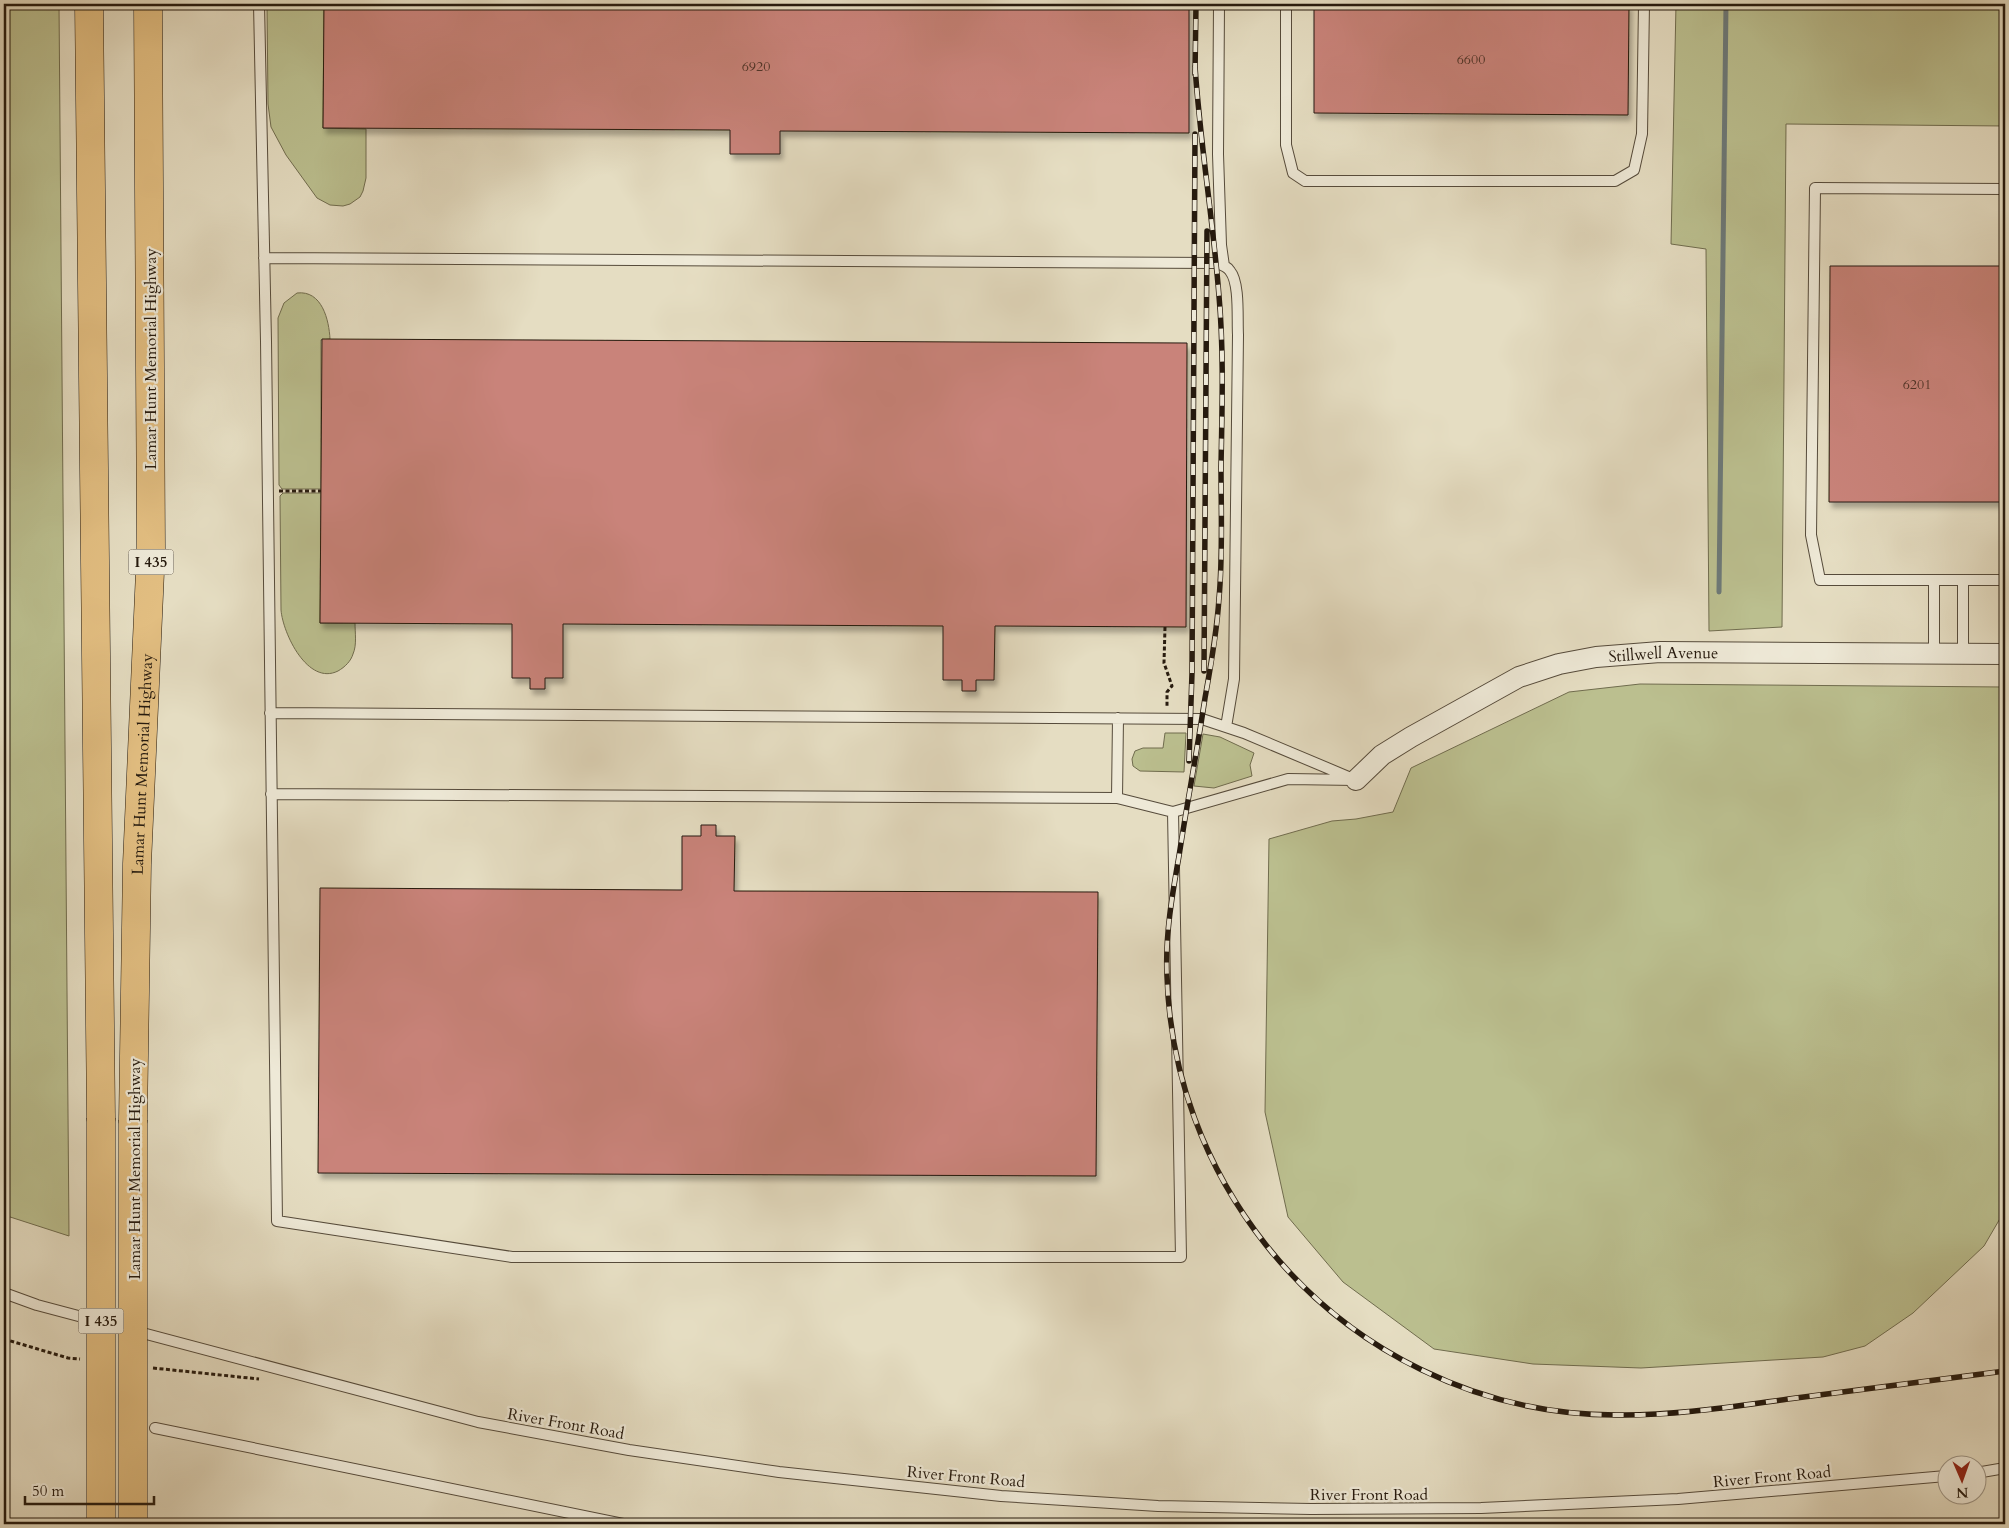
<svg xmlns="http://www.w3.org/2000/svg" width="2009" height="1528" font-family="Cardo,serif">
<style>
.green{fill:#bbbf8f;stroke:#706c4e}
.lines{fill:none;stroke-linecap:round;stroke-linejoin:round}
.stream{stroke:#6d7978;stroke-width:5}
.building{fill:#c9837a;stroke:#261a0e;filter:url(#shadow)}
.service-casing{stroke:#564b3b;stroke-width:12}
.minor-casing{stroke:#564b3b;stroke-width:22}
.motorway-casing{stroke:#261a0e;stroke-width:29}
.path{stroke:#261a0e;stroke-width:3;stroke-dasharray:4 2.5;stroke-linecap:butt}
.service{stroke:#eee9d7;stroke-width:10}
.minor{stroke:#eee9d7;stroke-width:20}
.motorway{stroke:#e2be81;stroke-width:28}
.rail-casing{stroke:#261a0e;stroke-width:5.5}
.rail{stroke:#eee9d7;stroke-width:4;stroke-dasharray:11;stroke-linecap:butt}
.motorway-bridge-casing{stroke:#261a0e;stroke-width:29;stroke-linecap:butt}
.motorway-bridge{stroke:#e2be81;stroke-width:28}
.labels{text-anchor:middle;stroke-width:4.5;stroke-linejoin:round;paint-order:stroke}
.number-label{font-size:14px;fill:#4f3429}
.shield{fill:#eee9d7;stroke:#62584a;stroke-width:1}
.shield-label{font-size:15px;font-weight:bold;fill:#261a0e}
.street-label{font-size:16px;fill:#261a0e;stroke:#eee9d7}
</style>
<defs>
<filter id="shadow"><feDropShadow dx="3" dy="5.5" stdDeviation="2.5" flood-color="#0004"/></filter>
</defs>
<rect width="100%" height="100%" fill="#e5ddc2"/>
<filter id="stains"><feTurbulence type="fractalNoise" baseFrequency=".004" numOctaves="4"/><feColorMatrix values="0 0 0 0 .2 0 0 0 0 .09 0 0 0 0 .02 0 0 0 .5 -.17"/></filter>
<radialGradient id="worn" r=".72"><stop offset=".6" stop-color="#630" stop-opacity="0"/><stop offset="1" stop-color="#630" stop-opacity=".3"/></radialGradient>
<path class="green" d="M4 4H59L69 1236 4 1215Z
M267 4H324L323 128 366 129V178L363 191 360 197 350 204 343 206 330 205 317 198 286 155 271 127 268 104Z
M1676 4H2005V126L1786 124 1782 627 1709 631 1706 249 1671 244Z
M297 293C322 290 329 320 330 339L321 340V489H282L279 485 278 318 284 303Z
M283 493H321L320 623H355C355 633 357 645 353 654 351 661 345 667 338 671 308 686 283 634 281 610L280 496Z
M1640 684 2004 687 2005 1210 1984 1246 1913 1313 1865 1346 1823 1357 1641 1368 1533 1364 1434 1349 1343 1282 1288 1217 1265 1112 1269 839 1332 821 1356 819 1393 812 1411 768 1569 692Z
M1186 733 1184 772 1140 771 1133 766 1132 759 1135 751 1143 748H1163L1165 733Z
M1203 734 1220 737 1254 753 1250 765 1252 776 1214 788 1194 786Z"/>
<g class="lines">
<path class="stream" d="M1719 592 1726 4"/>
</g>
<path class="building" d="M324 4H1189V133L780 131V154H730V130L323 128Z
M1314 4H1629L1628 115 1314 113Z
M1830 266H2005V502H1829Z
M322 339 1187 343 1186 627 995 626 994 680H976V691H962V680H943V626L563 624V678H545V689H530V678H512V624L320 623Z
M701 825H716V836H735L734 891 1098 892 1096 1176 318 1173 320 888 682 890V836H701Z"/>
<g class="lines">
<g class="service-casing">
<path id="service" d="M259 4 266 341 277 1221 512 1257H1181L1173 812 1288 779 1356 780
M1219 4 1218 154 1221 245 1224 266
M1286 4V145L1293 173 1305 181H1615L1634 170 1642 134 1644 4
M2005 189 1815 188 1811 535 1820 580H2005
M264 258 1216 263C1222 265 1227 266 1230 271 1240 283 1237 319 1238 335L1234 679 1226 727
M1963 580V653
M1934 653V580
M270 713 1202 719 1244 733 1351 778
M271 794 1117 798 1173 812
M1117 798 1118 718
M4 1293 37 1305 478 1422 629 1450 779 1472 1001 1496 1158 1506 1311 1509 1481 1508 1678 1499 1946 1476
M155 1428 623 1524
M1976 1473 2005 1468"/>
</g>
<g class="minor-casing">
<g id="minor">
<path id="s1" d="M1356 780 1382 755 1411 737 1519 677 1559 664 1596 657 1660 652 2005 654"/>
</g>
</g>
<g class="motorway-casing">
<g id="motorway">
<path d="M89 4 101 1118"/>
<path id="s2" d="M133 1120 137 864 151 549 148 4"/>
</g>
</g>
<path class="path" d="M279 491H321
M1165 627 1164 663 1172 686 1167 692V706
M4 1339 68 1358 80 1359
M153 1368 259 1379"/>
<use href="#service" class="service"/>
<use href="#minor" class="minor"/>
<use href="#motorway" class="motorway"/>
<g class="rail-casing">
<path id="rail" d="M1195 66C1200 143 1213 219 1219 296 1224 353 1222 410 1221 467 1221 511 1223 555 1219 598 1217 632 1211 665 1205 698 1197 751 1187 804 1179 856 1172 896 1165 936 1167 976 1170 1075 1205 1168 1266 1245 1350 1351 1480 1415 1616 1415 1676 1416 1736 1406 1796 1398 1866 1389 1935 1380 2005 1371
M1195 74 1196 4
M1204 671 1207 231
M1189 761 1192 673 1195 134"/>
</g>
<use href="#rail" class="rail"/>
<g class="motorway-bridge-casing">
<path id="motorway-bridge" d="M101 1118V1524
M133 1524V1120"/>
</g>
<use href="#motorway-bridge" class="motorway-bridge"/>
</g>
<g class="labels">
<g class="number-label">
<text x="1471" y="64">6600</text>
<text x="756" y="71">6920</text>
<text x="1917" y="389">6201</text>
</g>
<g class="shield">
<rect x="128.5" y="549.5" width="45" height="25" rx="4"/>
<rect x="78.5" y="1308.5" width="45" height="25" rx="4"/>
</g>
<g class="shield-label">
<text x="151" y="567">I 435</text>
<text x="101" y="1326">I 435</text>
</g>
<g class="street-label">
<text transform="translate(150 359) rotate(-90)" y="6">Lamar Hunt Memorial Highway</text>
<text dy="6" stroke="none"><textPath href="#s1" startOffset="341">Stillwell Avenue</textPath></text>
<text dy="6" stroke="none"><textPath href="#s2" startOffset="356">Lamar Hunt Memorial Highway</textPath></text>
<text transform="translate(134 1169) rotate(-90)" y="6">Lamar Hunt Memorial Highway</text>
<text transform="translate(566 1423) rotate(10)" y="6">River Front Road</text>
<text transform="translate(966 1476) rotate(5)" y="6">River Front Road</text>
<text transform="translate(1772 1476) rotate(-5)" y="6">River Front Road</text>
<text x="1369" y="1500">River Front Road</text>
</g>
</g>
<rect width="2009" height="1528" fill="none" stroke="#e5ddc2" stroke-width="20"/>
<rect x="5" y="5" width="1999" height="1518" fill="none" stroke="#261a0e" stroke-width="2.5"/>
<rect x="10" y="10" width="1989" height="1508" fill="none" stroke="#261a0e"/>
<g transform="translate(1962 1480) rotate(178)"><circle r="24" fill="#eee9d7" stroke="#9e9687"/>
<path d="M0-4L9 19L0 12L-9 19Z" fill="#8f2418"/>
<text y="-8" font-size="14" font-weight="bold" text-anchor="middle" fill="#261a0e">N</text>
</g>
<path d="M25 1496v8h129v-8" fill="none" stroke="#261a0e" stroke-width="2.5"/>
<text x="32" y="1496" font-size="15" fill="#261a0e" stroke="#eee9d7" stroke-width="4" paint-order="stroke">50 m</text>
<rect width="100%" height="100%" filter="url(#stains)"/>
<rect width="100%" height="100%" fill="url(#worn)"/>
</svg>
